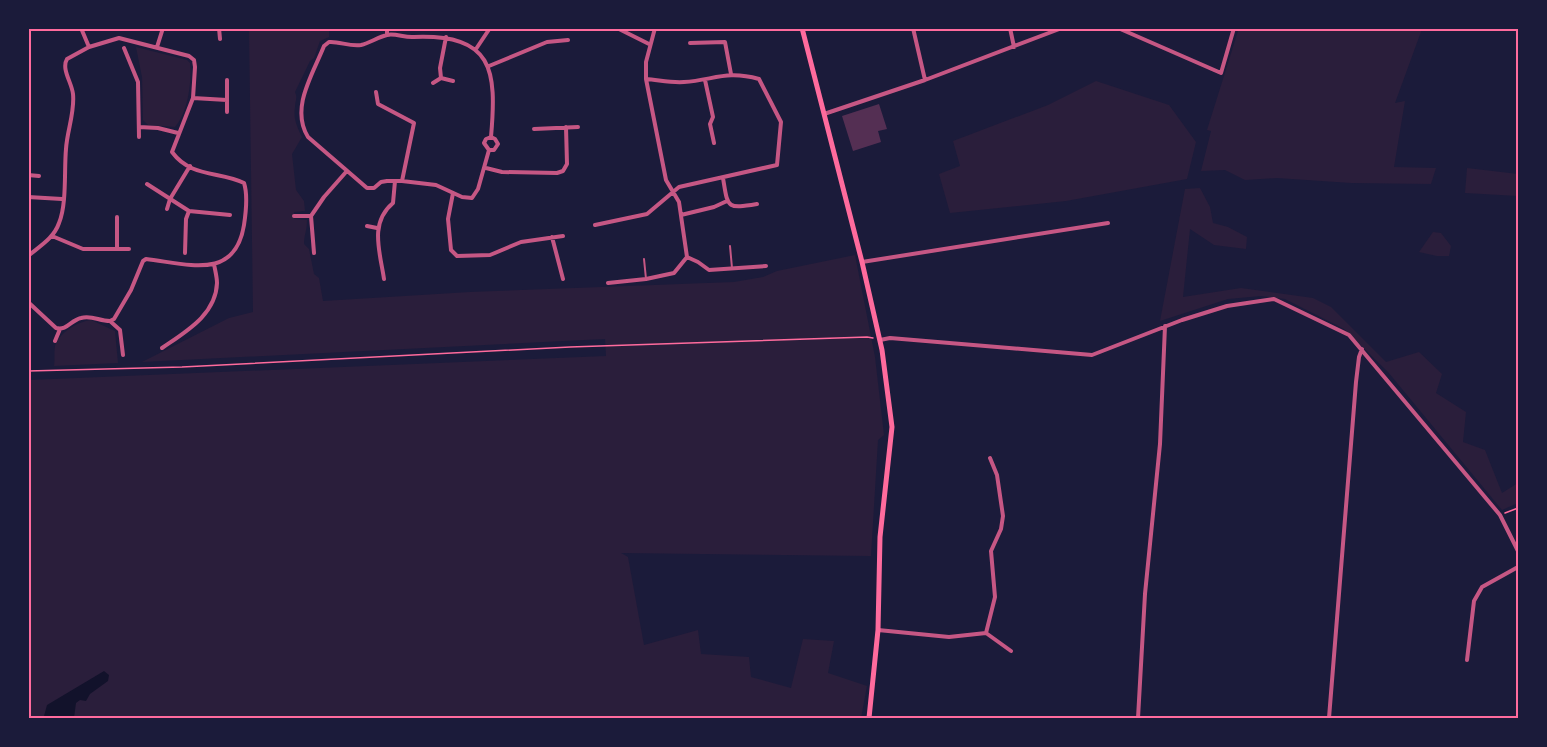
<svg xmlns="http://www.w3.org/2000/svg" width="1547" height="747" font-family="'Roboto Condensed',sans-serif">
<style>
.green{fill:#2a1e3b}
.water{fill:#12122b}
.building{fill:#542f53}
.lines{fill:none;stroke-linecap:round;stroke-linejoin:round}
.path{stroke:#ff6b9d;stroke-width:1.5}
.service{stroke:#c65784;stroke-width:2}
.minor{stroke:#c65784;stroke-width:4}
.secondary{stroke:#ff6b9d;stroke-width:5}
.neatline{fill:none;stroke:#ff6b9d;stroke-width:2}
</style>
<rect width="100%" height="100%" fill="#1b1b3a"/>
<path class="green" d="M1239 28 1422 29 1395 103 1405 101 1394 167 1436 168 1431 184 1351 183 1277 178 1245 180 1225 170 1201 171 1211 131 1207 130Z
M249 29H329V37L320 41 314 58 310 61 295 92C298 99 295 100 295 107 293 118 297 127 302 137L292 154 296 190 304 201 305 211 294 212V219L307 220C307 231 304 235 304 244L309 249 314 274 319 278 323 301 470 292 734 282 763 277 777 271 855 255 875 357 884 435 878 440 871 556 621 553 628 557 644 645 698 630 701 654 749 657 751 677 791 688 803 639 834 641 828 673 867 686 861 718H29V380L606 356 605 339 142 362 229 318 253 312Z
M136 47 187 60 190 63C192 81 188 113 175 127L148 125 143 120 142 77Z
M1096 81 1169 105 1196 142 1187 179 1066 201 950 213 939 174 960 166 953 141 1048 105Z
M1467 168 1518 174V196L1465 193Z
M1200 188 1210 207 1213 223 1228 227 1247 237 1246 249 1214 245 1190 229 1183 297 1241 288 1313 298 1331 307 1386 362 1419 352 1442 374 1436 393 1466 412 1463 442 1485 450 1502 493 1518 483V503L1502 510 1388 372 1344 329 1285 299 1261 296 1228 299 1160 321 1185 189Z
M1433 232 1441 233 1451 246 1449 256H1437L1419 252Z
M91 320 115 331 118 363 54 366C55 360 54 351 55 346 60 332 77 322 91 320Z"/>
<path class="water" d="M104 671 109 675 108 681 90 694 86 701 80 700 76 703 74 718H46L44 716 47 705Z"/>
<path class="building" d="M879 104 887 129 878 131 881 142 853 151 842 116Z"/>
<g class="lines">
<path class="path" d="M28 371 182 367 570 347 867 337 873 338
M1505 513 1518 508"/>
<path class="service" d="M730 246 732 268
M644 259 646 279"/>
<path class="minor" d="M81 28 89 47
M219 28 220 39
M387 28V35
M655 28 646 62V79L666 180 679 202 687 257
M913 28 925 80
M1010 28 1014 47
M1118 28 1221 73 1234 28
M605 29H619L649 44
M690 43 725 42 731 74
M157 47 163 28
M124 48 138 82 139 137
M476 49 490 28
M489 66 547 42 568 40
M441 78 440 68 446 37
M227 80V112
M705 80 713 117 710 124 714 143
M433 83 441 78 453 81
M376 92 378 104 414 123 402 181
M193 98 227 100
M824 114 925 80 1062 28
M139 127 158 128 178 133
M534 129 578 127
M489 150 478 189 472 198 462 197 436 185 402 181H387L381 182 374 188H367L308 137C290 108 313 74 324 46L329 42C339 41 350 47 361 45 370 43 378 37 387 35 395 33 405 38 414 37 493 34 497 69 491 137
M489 150H494L498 144 495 139 491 137
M489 150 484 143 486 139 491 137
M486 168 502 172 557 173 563 171 567 164 566 127
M28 175 39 176
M723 178C728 208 726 209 757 204
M147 184 189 211 230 215
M453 193 448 219 451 250 457 256 490 255 521 242 563 236
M28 197 62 199
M167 209 170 199 190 166
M681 215 714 207 727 201
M294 216H311
M595 225 647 214 679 187 777 165 781 122 759 79C726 70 714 80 684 82 671 83 659 80 646 79
M367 226 377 228
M52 236 83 249H117V217
M552 237 563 279
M117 249H129
M185 253 186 219 189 211
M314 253 311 216 324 197 346 172
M28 256C40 246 54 238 59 223 67 204 64 170 66 149 67 131 75 112 73 94 72 83 61 69 67 59L89 47 119 38 189 56 194 60 195 67 193 98 172 152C191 178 220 171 244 183 248 195 246 212 244 225 235 281 188 264 146 259L143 261 131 290 114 319 110 321C99 321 92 315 81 318 71 320 67 331 56 328L28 302
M862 262 1108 223
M384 279C380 252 369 223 393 203L395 181
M608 283 646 279 674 273 687 257 698 262 709 270 766 266
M110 321 120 330 123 355
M880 340 890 338 1092 355 1182 320 1227 306 1274 299 1349 335 1500 515 1518 551
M55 341 60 329
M162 348C185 332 216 315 217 283 217 277 215 270 214 264
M878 630 949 637 986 633 995 597 991 551 1001 529 1003 516 997 475 990 458
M986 633 1011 651
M1467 660 1474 601 1482 587 1518 567
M1138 718 1145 594 1160 444 1165 326
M1329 718 1356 382 1359 357 1362 349"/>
<path class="secondary" d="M802 28 862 262 882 350 892 427 880 537 878 630 869 718"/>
</g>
<rect width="1547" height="747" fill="none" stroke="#1b1b3a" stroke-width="60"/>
<rect x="30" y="30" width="1487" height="687" class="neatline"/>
</svg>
